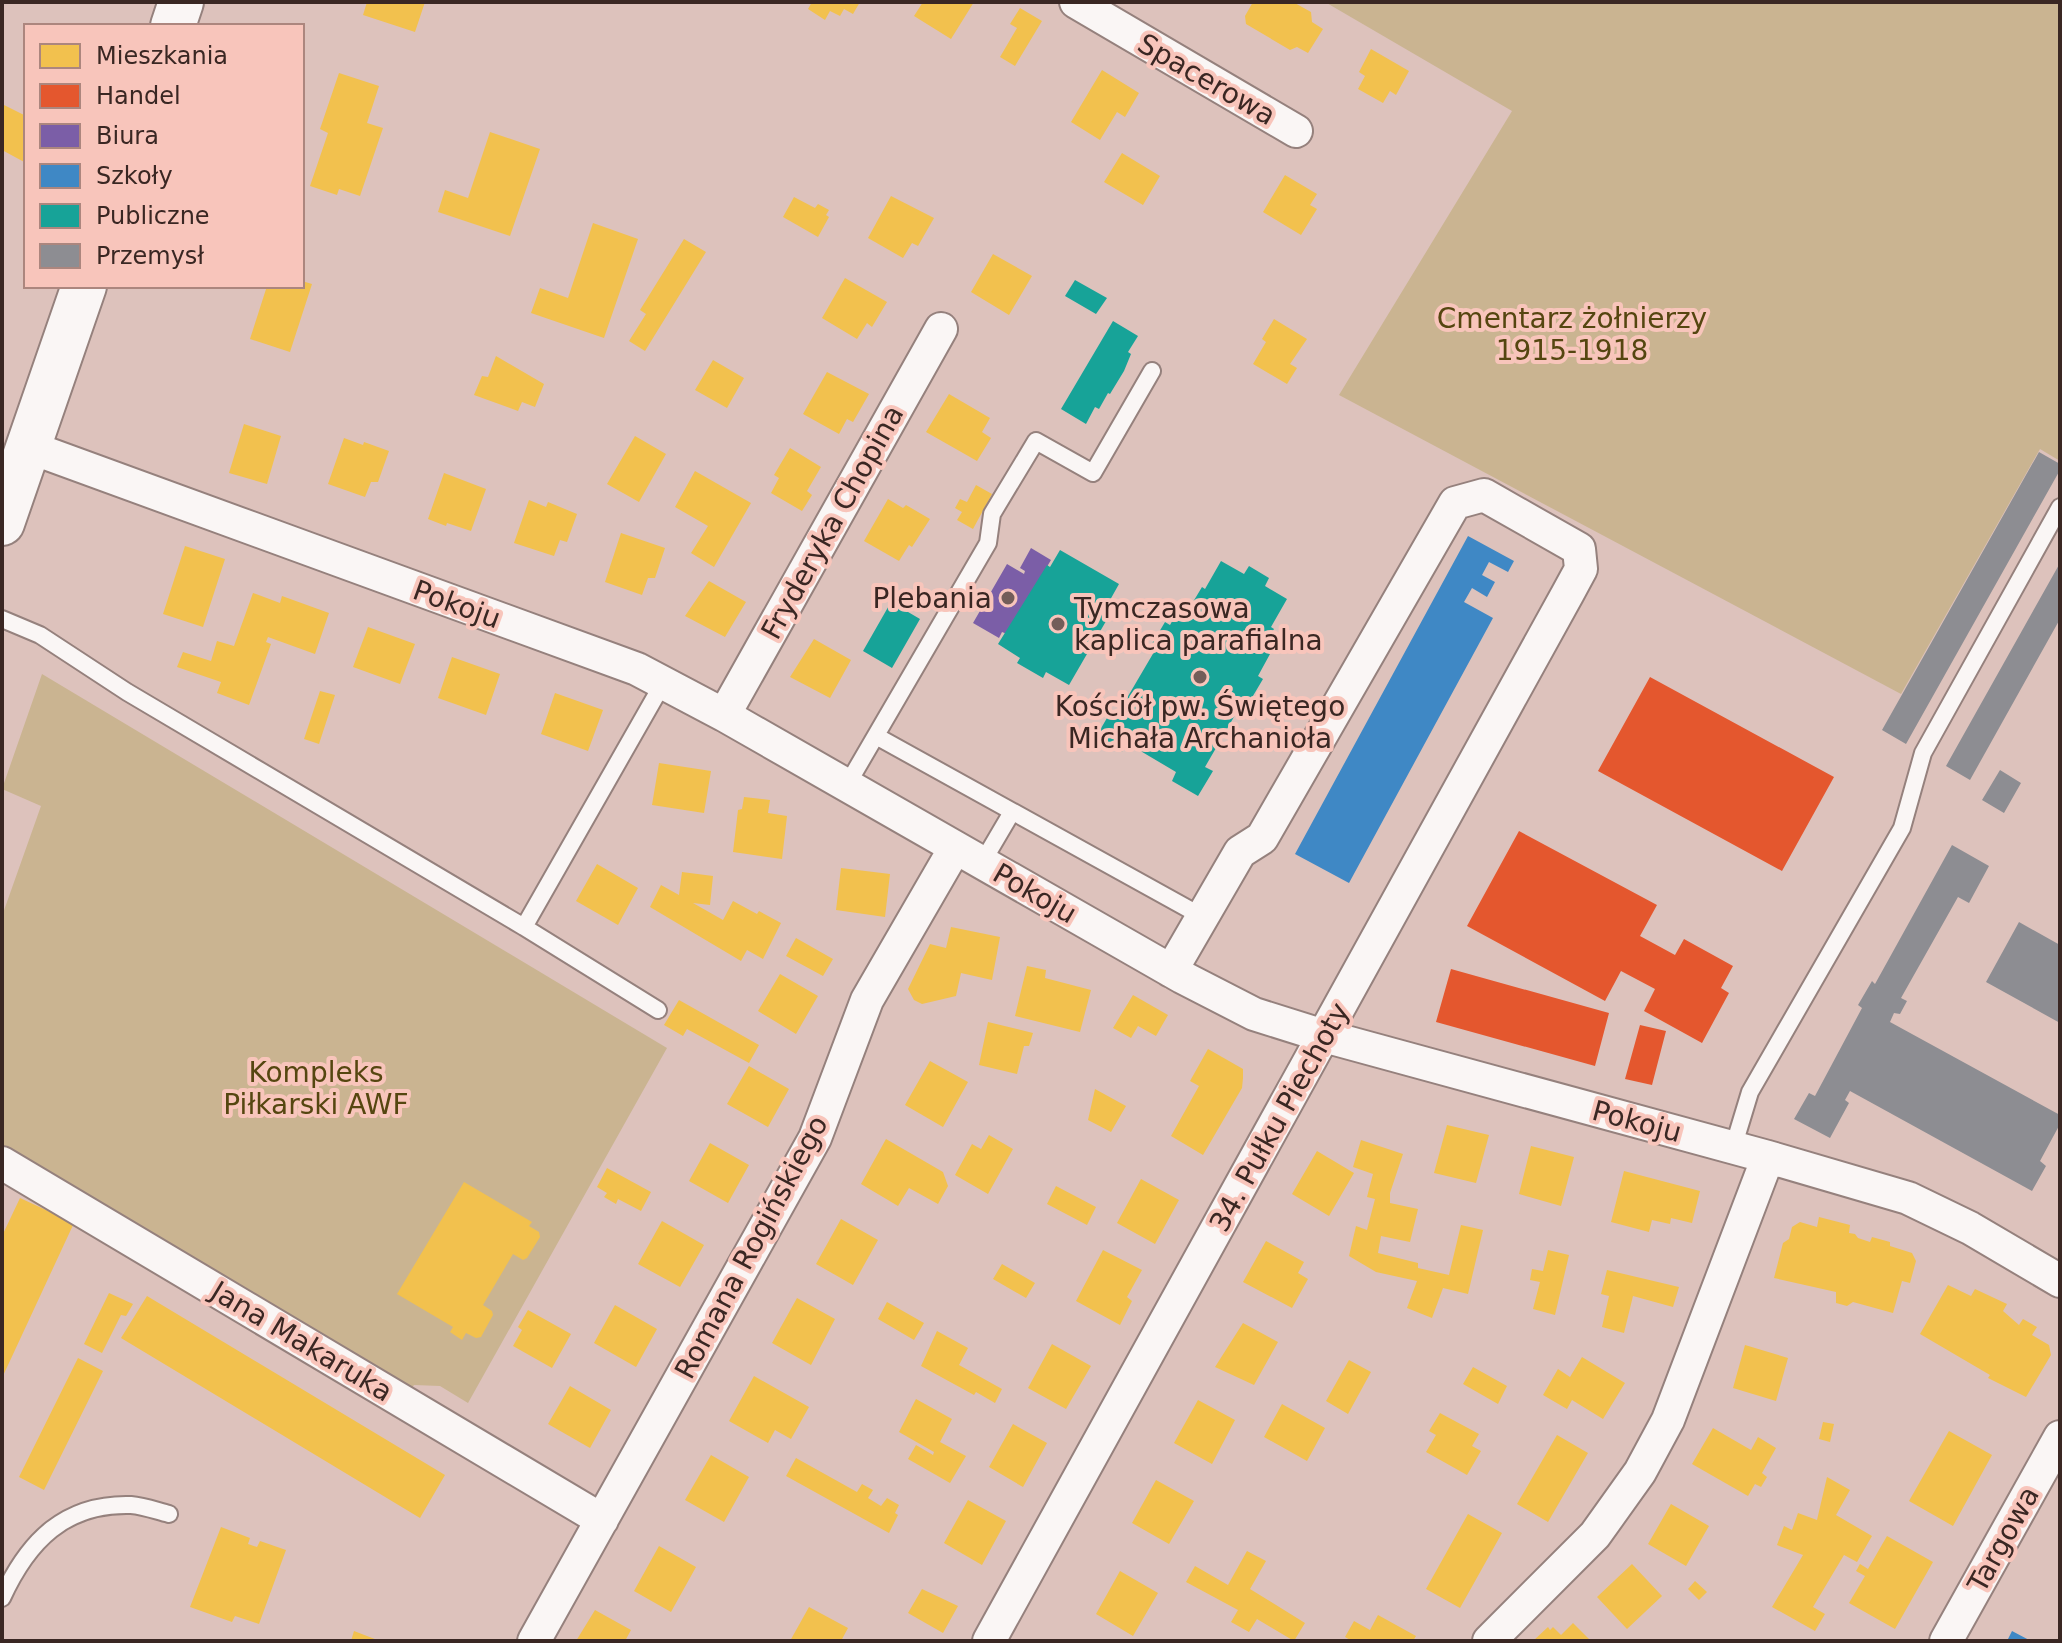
<svg xmlns="http://www.w3.org/2000/svg" width="2062" height="1643" font-family="'DejaVu Sans',sans-serif">
<style>
.green{fill:#cab491}
.homes{fill:#f2c14e}
.shops{fill:#e4572e}
.offices{fill:#7b5ea7}
.schools{fill:#3f88c5}
.public{fill:#17a398}
.industry{fill:#8d8d92}
.lines{fill:none;stroke-linecap:round;stroke-linejoin:round}
.lane-casing{stroke:#95817d;stroke-width:20}
.street-casing{stroke:#95817d;stroke-width:36}
.secondary-casing{stroke:#95817d;stroke-width:48}
.lane{stroke:#faf6f5;stroke-width:16}
.street{stroke:#faf6f5;stroke-width:32}
.secondary{stroke:#faf6f5;stroke-width:44}
.poi-dot{fill:#735d59;stroke:#f8c5bb;stroke-width:3}
.labels{text-anchor:middle;stroke-width:8;stroke-linejoin:round;paint-order:stroke}
.street-label{font-size:28px;fill:#3a2723;stroke:#f8c5bb}
.park-label{font-size:28px;fill:#554610;stroke:#f8c5bb}
.poi-label{font-size:28px;fill:#3a2723;stroke:#f8c5bb;text-anchor:end}
</style>
<rect width="100%" height="100%" fill="#ddc2bc"/>
<path class="green" d="M1325 2H2060V461L2040 449 1901 694 1339 395 1512 111Z
M42 674 667 1048 468 1403 440 1386 414 1385 409 1392 200 1269 2 1147V916L41 806 2 789Z"/>
<path class="homes" d="M367 2H425L415 32 363 15Z
M812 2H860L853 14 844 9 840 16 830 11 825 20 808 9Z
M923 2H974L951 39 914 16Z
M1253 2H1293L1311 12 1312 22 1323 29 1308 53 1297 47 1290 50 1246 24 1245 16Z
M1020 8 1042 21 1015 66 1000 57 1017 28 1010 24Z
M1371 49 1409 71 1396 95 1390 91 1383 103 1358 89 1365 76 1359 72Z
M1102 70 1139 93 1125 117 1117 112 1100 140 1071 122Z
M339 73 379 86 367 123 383 128 360 196 339 189 337 195 310 186 328 133 320 129Z
M2 104 26 116V163L2 150Z
M490 132 540 149 510 236 438 212 445 190 468 198Z
M1122 153 1160 176 1143 205 1104 182Z
M1285 175 1317 194 1310 205 1317 209 1301 235 1263 212Z
M891 196 934 218 918 246 912 243 903 258 868 238Z
M794 197 815 208 818 204 829 210 826 215 829 217 818 237 783 217Z
M593 223 638 239 604 338 531 313 540 288 568 298Z
M684 239 706 252 645 351 629 341 646 314 640 310Z
M993 254 1032 276 1009 315 971 292Z
M845 278 887 302 872 327 867 323 857 339 822 318Z
M302 281 312 284 290 352 250 339 267 286H302Z
M1274 319 1307 339 1290 364 1297 368 1287 384 1253 364 1266 342 1262 339Z
M496 356 544 384 535 407 522 402 518 411 474 395 482 376 488 377Z
M713 360 744 378 727 408 695 390Z
M827 372 869 394 853 422 847 419 839 434 803 414Z
M949 394 990 418 982 432 991 438 977 461 926 432Z
M244 424 281 436 267 484 229 473Z
M635 436 666 454 639 502 607 484Z
M344 438 363 445 364 442 389 451 378 482H371L365 497 328 484Z
M790 448 821 467 807 491 812 495 802 511 771 493 779 478 774 475Z
M695 471 751 503 714 567 691 553 708 526 675 507Z
M444 473 486 489 471 531 447 523 446 526 428 519Z
M976 485 992 494 973 529 957 520 962 512 955 508 960 499 967 502Z
M888 499 903 508 906 505 930 519 912 547 909 545 899 561 864 541Z
M529 500 546 507 548 502 577 514 567 542 560 540 554 556 514 543Z
M621 533 665 548 655 578H648L642 595 605 582Z
M185 546 225 559 203 627 163 614Z
M709 581 746 602 725 637 685 616Z
M253 593 280 603 282 596 329 613 315 654 268 637 266 642 271 644 249 705 217 693 221 682 177 667 183 652 211 661 217 641 234 646Z
M368 627 415 644 400 684 353 667Z
M814 639 851 660 830 698 790 677Z
M452 657 500 674 486 715 438 698Z
M320 691 335 695 319 744 304 739Z
M555 693 603 710 588 751 541 734Z
M659 763 711 771 704 813 652 805Z
M744 797 770 800 768 813 787 816 782 859 733 852 738 810 742 809Z
M597 864 638 888 618 925 576 901Z
M841 868 890 874 885 917 836 910Z
M682 872 713 876 710 905 693 903 723 920 733 901 757 914 759 911 781 923 763 959 747 950 741 961 650 907 661 885 679 895Z
M951 927 1000 937 992 980 961 973 956 996 922 1004 914 1000 908 989 930 944 946 948Z
M796 938 833 959 823 976 786 956Z
M1027 966 1046 970 1045 978 1091 990 1080 1032 1015 1016Z
M780 974 818 996 796 1034 758 1011Z
M1133 995 1168 1015 1156 1036 1138 1026 1131 1038 1113 1028Z
M679 1000 759 1045 749 1063 687 1029 683 1036 664 1025Z
M988 1022 1033 1033 1029 1046H1024L1017 1074 979 1065Z
M1208 1049 1243 1069V1078L1242 1088 1203 1155 1171 1136 1199 1086 1190 1081Z
M930 1061 968 1082 943 1127 905 1105Z
M749 1066 789 1089 768 1127 727 1104Z
M1095 1089 1126 1106 1111 1132 1088 1120Z
M1447 1125 1489 1135 1476 1183 1434 1173Z
M989 1135 1013 1149 988 1194 955 1175 972 1144 981 1149Z
M886 1139 943 1172 948 1186 938 1204 909 1188 898 1206 861 1184Z
M1361 1140 1403 1154 1390 1193V1203L1418 1209 1410 1242 1381 1236 1378 1253 1418 1263V1268L1449 1275 1461 1225 1483 1230 1468 1294 1443 1288 1432 1318 1407 1308 1417 1281 1376 1272 1349 1256 1356 1226 1367 1230 1375 1199 1367 1197 1373 1174 1353 1167Z
M710 1143 749 1165 728 1203 689 1181Z
M1531 1146 1574 1157 1561 1206 1519 1194Z
M1317 1151 1354 1173 1329 1216 1292 1194Z
M607 1168 651 1192 641 1211 618 1199 616 1204 604 1197 607 1193 597 1187Z
M1624 1171 1700 1191 1692 1223 1671 1218 1670 1224 1652 1220 1649 1232 1611 1222Z
M1141 1179 1179 1200 1155 1244 1117 1223Z
M464 1182 532 1222 529 1226 539 1232 540 1237 527 1258 523 1260 513 1254 483 1305 492 1311 493 1315 481 1337 476 1338 466 1333 462 1340 450 1332 453 1327 397 1294Z
M1056 1186 1096 1207 1087 1225 1047 1204Z
M20 1198 74 1223 2 1378V1236Z
M1819 1217 1850 1225 1849 1233 1855 1234 1858 1238 1870 1242 1872 1237 1890 1242V1246L1912 1253 1916 1261 1910 1283 1902 1281 1893 1313 1853 1302 1847 1306 1836 1303V1292L1774 1278 1783 1243 1789 1239 1792 1227 1800 1222 1817 1227Z
M841 1219 878 1240 853 1285 816 1264Z
M662 1221 704 1245 680 1287 638 1264Z
M1266 1241 1304 1262 1298 1273 1308 1279 1292 1308 1243 1282Z
M1103 1250 1142 1270 1127 1297 1132 1301 1120 1325 1076 1301Z
M1548 1250 1569 1255 1555 1315 1533 1309 1540 1282 1530 1280 1532 1269 1543 1271Z
M1002 1264 1035 1283 1026 1298 993 1279Z
M1607 1270 1679 1287 1673 1307 1633 1296 1624 1333 1602 1327 1609 1296 1601 1294Z
M1948 1285 1971 1296 1975 1289 2007 1304 2003 1311 2019 1325 2023 1319 2037 1327 2032 1335 2049 1345 2051 1355 2026 1397 1988 1378 1990 1375 1920 1334Z
M109 1293 133 1304 126 1316 121 1315 102 1353 84 1344Z
M147 1296 445 1475 420 1518 121 1338Z
M797 1298 835 1319 811 1365 772 1343Z
M887 1302 924 1323 914 1340 878 1319Z
M615 1305 657 1329 636 1367 594 1343Z
M528 1310 571 1334 552 1368 513 1346 522 1330 518 1327Z
M1243 1323 1278 1342 1254 1385 1215 1367Z
M937 1331 968 1348 959 1365 1002 1389 995 1403 976 1392 974 1395 921 1366Z
M1052 1344 1091 1366 1066 1409 1028 1388Z
M1745 1345 1788 1358 1776 1401 1733 1388Z
M1582 1357 1625 1383 1603 1419 1572 1400 1567 1409 1543 1395 1558 1369 1570 1377Z
M78 1358 103 1371 44 1490 19 1477Z
M1349 1360 1371 1372 1348 1414 1326 1401Z
M1473 1367 1507 1386 1498 1404 1463 1384Z
M754 1376 809 1407 791 1439 775 1430 768 1443 729 1421Z
M570 1386 611 1410 590 1448 548 1424Z
M916 1399 952 1419 940 1442 966 1456 950 1483 908 1459 916 1445 933 1455 934 1452 899 1432Z
M1198 1400 1235 1420 1212 1464 1174 1443Z
M1282 1404 1325 1428 1307 1461 1264 1437Z
M1440 1413 1479 1434 1472 1446 1481 1451 1467 1475 1426 1452 1436 1435 1429 1431Z
M1823 1422 1834 1424 1830 1442 1819 1439Z
M1013 1424 1047 1443 1023 1487 989 1467Z
M1713 1428 1751 1450 1758 1437 1776 1448 1762 1473 1767 1477 1761 1487 1755 1484 1748 1496 1692 1464Z
M1949 1431 1992 1455 1953 1526 1909 1501Z
M1557 1435 1588 1453 1548 1522 1517 1504Z
M711 1455 749 1477 724 1522 685 1500Z
M796 1458 857 1492 862 1484 873 1490 868 1498 881 1506 887 1498 899 1505 895 1513 898 1515 889 1533 786 1476Z
M1827 1477 1850 1490 1836 1515 1872 1536 1857 1562 1844 1555 1813 1607 1825 1614 1815 1631 1772 1607 1803 1555 1777 1545 1784 1526 1792 1530 1798 1513 1817 1520Z
M1156 1480 1194 1501 1169 1544 1132 1523Z
M968 1500 1006 1521 982 1565 944 1543Z
M1671 1504 1709 1526 1686 1566 1648 1544Z
M1468 1514 1502 1533 1460 1608 1426 1589Z
M221 1527 250 1538 248 1544 257 1547 260 1541 286 1550 259 1624 235 1616 232 1622 190 1607Z
M1887 1536 1933 1562 1895 1629 1849 1603 1865 1576 1856 1571 1860 1564 1868 1569Z
M659 1546 696 1567 671 1612 634 1591Z
M1247 1551 1266 1561 1250 1589 1305 1623 1294 1641 1257 1619 1249 1632 1231 1622 1238 1610 1186 1582 1195 1566 1228 1585Z
M1632 1564 1662 1596 1627 1629 1597 1597Z
M1120 1571 1158 1593 1133 1636 1096 1614Z
M1695 1581 1707 1592 1699 1600 1688 1589Z
M922 1589 958 1606 943 1633 908 1613Z
M809 1607 848 1628 841 1641H790Z
M595 1610 631 1630 625 1641H576Z
M1378 1615 1416 1636 1413 1641H1352L1345 1637 1354 1621 1370 1630Z
M1573 1623 1591 1641H1533L1548 1627 1550 1630 1553 1627 1561 1635Z
M354 1631 380 1641H351Z"/>
<path class="shops" d="M1650 677 1834 777 1782 871 1598 771Z
M1519 831 1657 905 1640 936 1675 955 1684 939 1733 966 1721 988 1729 993 1702 1043 1644 1011 1655 989 1621 971 1605 1001 1467 926Z
M1451 969 1609 1013 1595 1066 1436 1022Z
M1640 1025 1666 1031 1652 1085 1625 1079Z"/>
<path class="offices" d="M1031 548 1051 560 1007 634 1002 632 999 638 973 623 1007 564 1024 574 1025 571 1020 568Z"/>
<path class="schools" d="M1468 536 1514 561 1508 572 1489 562 1482 575 1495 582 1487 597 1472 588 1464 602 1493 618 1349 883 1295 854Z
M2012 1631 2031 1641H2007Z"/>
<path class="public" d="M1075 280 1107 298 1096 314 1065 296Z
M1113 321 1138 336 1128 352 1131 354 1124 371 1110 394 1108 393 1099 409 1095 407 1086 424 1061 409Z
M1060 550 1119 584 1105 609 1099 606 1098 609 1109 616 1069 685 1046 672 1043 678 1017 663 1020 658 998 644 1047 565 1050 567Z
M1221 561 1244 574 1249 566 1269 578 1265 586 1287 599 1271 627 1274 629 1262 649 1270 654 1258 676 1263 679 1247 706 1242 703 1205 767 1213 771 1198 796 1172 781 1176 772 1127 743 1122 752 1096 737 1111 711 1117 715 1154 652 1149 649 1165 622 1170 625 1183 602 1190 607 1202 587 1205 589Z
M891 602 920 619 892 668 863 651Z"/>
<path class="industry" d="M2039 452 2060 464V470L1906 744 1882 730Z
M2060 563V619L1970 780 1946 766Z
M2000 770 2021 783 2004 813 1982 800Z
M1952 845 1989 866 1969 903 1958 897 1901 998 1907 1001 1900 1014 1894 1013 1890 1022 2060 1115V1124L2040 1161 2046 1166 2032 1191 1850 1091 1845 1100 1849 1103 1830 1138 1794 1119 1809 1093 1815 1096 1862 1008 1858 1005 1872 981 1875 984Z
M2019 922 2060 945V1023L1986 982Z"/>
<g class="lines">
<g class="lane-casing">
<path id="lane" d="M2 619 40 635 127 692 524 927
M876 736 1203 917
M847 785 988 543 992 514 1036 441 1093 473 1152 371
M982 863 1012 812
M658 1010 524 927 662 685
M1733 1148 1750 1092 1902 828 1923 753 2060 507
M2 1598C28 1541 65 1503 131 1505 144 1506 157 1511 169 1514"/>
</g>
<g class="street-casing">
<path id="street" d="M1076 2 1296 131
M29 447 637 669 724 715 1182 977 1254 1014 1324 1036 1768 1157 1908 1198 1970 1228 2060 1281
M724 715 941 329
M2 1163 602 1520
M534 1641 815 1138 867 1000 955 848
M989 1641 1568 593 1581 569 1579 549 1484 495 1455 503 1262 838 1240 852 1171 971
M1489 1641 1595 1535 1640 1472 1668 1420 1768 1157
M1946 1641 2060 1437"/>
</g>
<g class="secondary-casing">
<path id="secondary" d="M173 26 181 2
M2 523 84 286"/>
</g>
<use href="#lane" class="lane"/>
<use href="#street" class="street"/>
<use href="#secondary" class="secondary"/>
</g>
<g class="poi-dot">
<circle cx="1008" cy="598" r="8"/>
<circle cx="1058" cy="624" r="8"/>
<circle cx="1200" cy="677" r="8"/>
</g>
<g class="labels">
<g class="street-label">
<text transform="translate(1207 79) rotate(30)" y="10">Spacerowa</text>
<text transform="translate(832 522) rotate(-61)" y="10">Fryderyka Chopina</text>
<text transform="translate(457 604) rotate(20)" y="10">Pokoju</text>
<text transform="translate(1035 893) rotate(30)" y="10">Pokoju</text>
<text transform="translate(1279 1117) rotate(-61)" y="10">34. Pułku Piechoty</text>
<text transform="translate(1637 1121) rotate(15)" y="10">Pokoju</text>
<text transform="translate(751 1247) rotate(-62)" y="10">Romana Rogińskiego</text>
<text transform="translate(302 1341) rotate(31)" y="10">Jana Makaruka</text>
<text transform="translate(2003 1539) rotate(-61)" y="10">Targowa</text>
</g>
<g class="park-label">
<text x="1572" y="328">Cmentarz żołnierzy<tspan x="1572" dy="32">1915-1918</tspan></text>
<text x="316" y="1082">Kompleks<tspan x="316" dy="32">Piłkarski AWF</tspan></text>
</g>
<g class="poi-label">
<text x="992" y="608">Plebania</text>
<text x="1074" y="618" text-anchor="start">Tymczasowa<tspan x="1074" dy="32">kaplica parafialna</tspan></text>
<text x="1200" y="716" text-anchor="middle">Kościół pw. Świętego<tspan x="1200" dy="32">Michała Archanioła</tspan></text>
</g>
</g>
<rect width="2062" height="1643" fill="none" stroke="#3a2723" stroke-width="8"/>
<rect x="24" y="24" width="280" height="264" fill="#f8c5bb" stroke="#ac867e" stroke-width="2"/>
<rect x="40" y="44" width="40" height="24" fill="#f2c14e" stroke="#ac867e" stroke-width="2"/>
<text x="96" y="64" font-size="24" fill="#3a2723">Mieszkania</text>
<rect x="40" y="84" width="40" height="24" fill="#e4572e" stroke="#ac867e" stroke-width="2"/>
<text x="96" y="104" font-size="24" fill="#3a2723">Handel</text>
<rect x="40" y="124" width="40" height="24" fill="#7b5ea7" stroke="#ac867e" stroke-width="2"/>
<text x="96" y="144" font-size="24" fill="#3a2723">Biura</text>
<rect x="40" y="164" width="40" height="24" fill="#3f88c5" stroke="#ac867e" stroke-width="2"/>
<text x="96" y="184" font-size="24" fill="#3a2723">Szkoły</text>
<rect x="40" y="204" width="40" height="24" fill="#17a398" stroke="#ac867e" stroke-width="2"/>
<text x="96" y="224" font-size="24" fill="#3a2723">Publiczne</text>
<rect x="40" y="244" width="40" height="24" fill="#8d8d92" stroke="#ac867e" stroke-width="2"/>
<text x="96" y="264" font-size="24" fill="#3a2723">Przemysł</text>
</svg>
